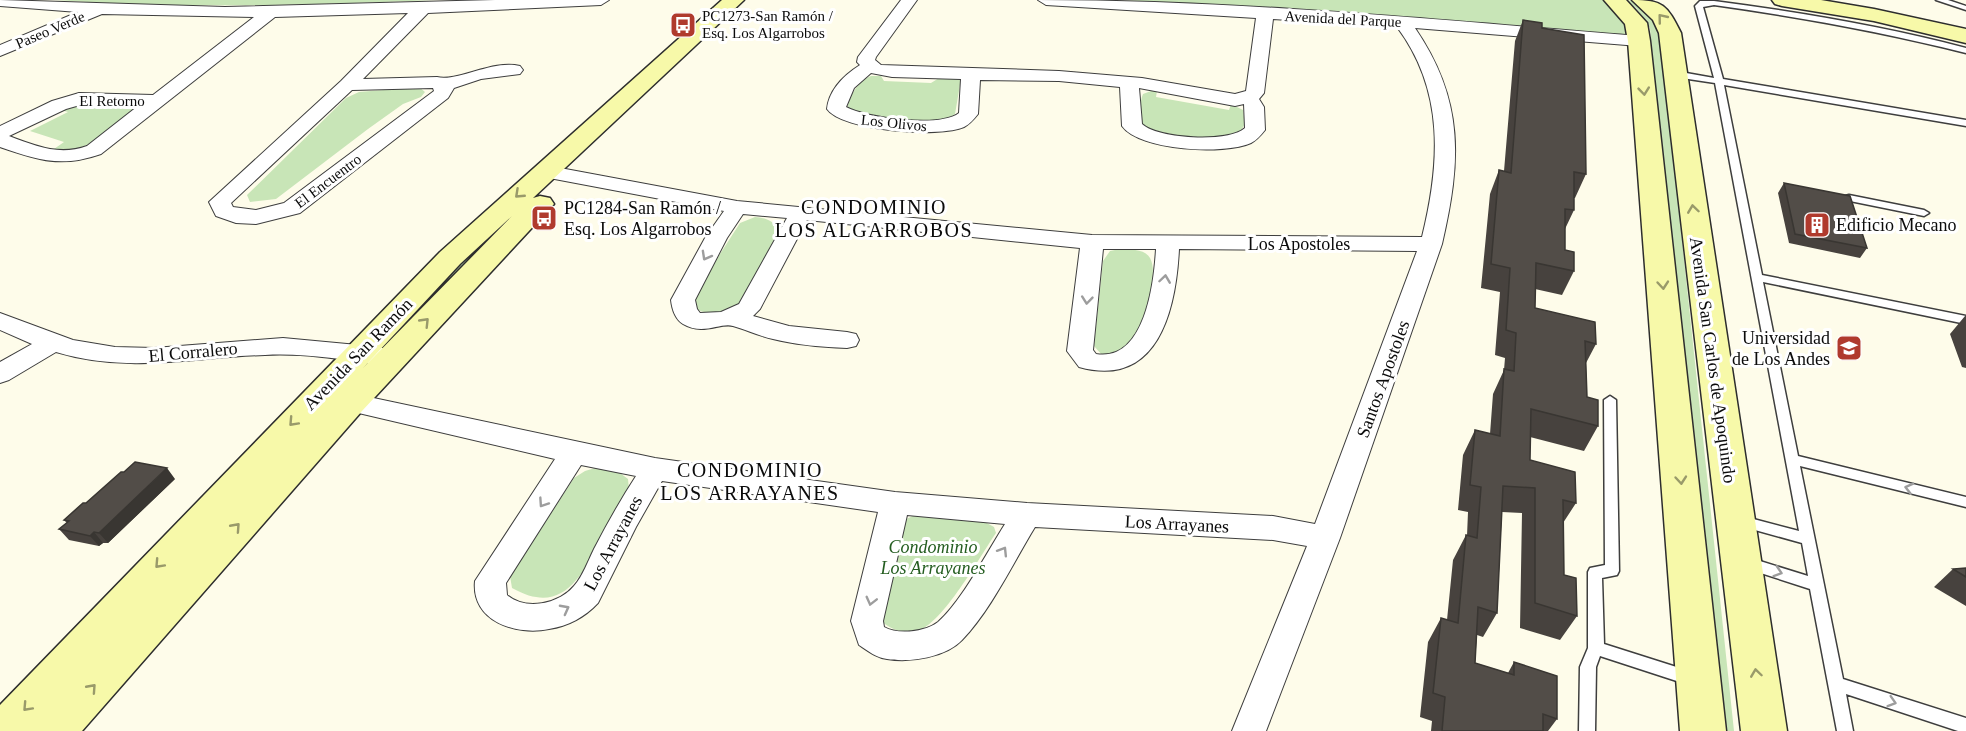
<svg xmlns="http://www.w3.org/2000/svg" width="1966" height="731" font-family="'Times New Roman',serif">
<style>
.green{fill:#c8e5b7}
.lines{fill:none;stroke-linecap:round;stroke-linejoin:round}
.lane-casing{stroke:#3e3e3e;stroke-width:3}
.street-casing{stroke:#3e3e3e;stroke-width:2}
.secondary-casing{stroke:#2d2d2d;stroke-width:3}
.lane{fill:#fff;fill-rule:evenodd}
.street{fill:#fff;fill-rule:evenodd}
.secondary{fill:#f7f9a9;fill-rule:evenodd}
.wall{fill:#47423e}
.shaded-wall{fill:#393632}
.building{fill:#524d48;stroke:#393632;stroke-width:1.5}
.oneway{stroke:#999a6a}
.oneway2{stroke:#9d9d9d}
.labels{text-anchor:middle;stroke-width:6;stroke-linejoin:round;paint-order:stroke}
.far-poi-label{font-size:15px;fill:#0b0b0b;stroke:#fff;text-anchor:start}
.far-street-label{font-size:15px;fill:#0b0b0b;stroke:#fff}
.poi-label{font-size:18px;fill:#0b0b0b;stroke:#fff;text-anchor:start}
.street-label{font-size:18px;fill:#0b0b0b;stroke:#fff}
.park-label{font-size:18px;font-style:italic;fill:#245d20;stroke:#fff}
.neighbourhood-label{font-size:20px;letter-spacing:1.5px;fill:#0b0b0b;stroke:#fff}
</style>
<rect width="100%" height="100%" fill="#fefcea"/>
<path class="green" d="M55 0H436C309 5 182 9 55 0Z
M1125 0H1614L1638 38 1401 18Z
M1625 0C1642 0 1653 19 1660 32L1734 731H1712L1650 28 1636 8Z
M871 76H881L884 81 931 83 939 78 961 79 955 114C937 129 869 117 848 108 847 97 861 79 871 76Z
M419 87 425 92 421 97 403 104 368 129 276 199 250 202 247 195 346 98 359 92Z
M1151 91H1157L1156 97 1229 110 1231 104 1243 110 1245 124 1240 132C1210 142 1173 136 1144 128 1139 120 1139 103 1143 94Z
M81 104H120L130 107 133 110C111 127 84 158 54 149L64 142 30 131 68 112 60 110Z
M551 179 394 337 390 336 457 264Z
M755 217C766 218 773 220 779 230L738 308C720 312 702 319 689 302L740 223Z
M1120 249C1130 250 1144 248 1150 258 1160 275 1142 327 1132 342 1128 347 1123 351 1118 356L1102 355 1094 346 1103 261 1110 251Z
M595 468 620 473 628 479 629 489C619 507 609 525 600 542 579 581 560 615 512 588L510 576 574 478 585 471Z
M915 515 985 522 994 527 996 533C980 556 943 624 917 631 903 635 892 629 882 622L904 520Z"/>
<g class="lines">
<g class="lane-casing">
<path id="lane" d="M1936 0H1948L1966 6V10Z
M1700 1H1714C1799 12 1883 26 1966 48V53C1883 32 1799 17 1714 5L1703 7 1723 79 1966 120V126L1724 85 1762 275 1966 316V324L1763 282 1798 456 1966 497V507L1800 466 1843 679 1966 718V731H1958L1846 694 1853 731H1837L1810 589 1742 567 1740 563 1742 559 1747 557 1808 576 1802 543 1737 525 1735 521 1737 517 1742 516 1799 531 1715 83 1675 77 1671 74 1675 71 1714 78 1695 6Z
M1849 195 1924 210 1929 213 1924 216 1845 200V196Z
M1610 396 1616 400 1619 571 1617 575 1602 578 1604 644 1689 671 1695 673 1697 678 1695 683 1689 685 1600 656 1596 667 1595 731H1579L1580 667 1588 648V572L1590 568 1605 565 1604 400Z"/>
</g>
<g class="street-casing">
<path id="street" d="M0 0 225 7 495 0H609L601 5 428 13 363 79 437 77C458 82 493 59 520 66L523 70 520 74 481 79 454 88 448 98 300 213 256 224 236 223 216 216 209 202 341 81 408 13 275 17 101 154C61 168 38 160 0 147V126L52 101 79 93 153 95 254 17 102 14 0 56V45L78 12 0 6ZM433 88 434 91 284 203 256 210 233 207 231 203 352 90ZM80 105 138 106 87 146C59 156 36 146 9 136L66 109Z
M901 0H917L876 57 875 60 881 65 1059 71 1142 78 1235 94 1246 91 1256 18 1046 5 1038 0C1238 0 1439 20 1639 36L1645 37 1648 41 1645 45 1639 46 1415 28C1465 101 1461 162 1442 244L1340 538 1266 731H1232L1307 546 1273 540 1035 527C1013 563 991 610 962 640 946 657 910 663 887 659 877 658 868 651 859 645L851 621 878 512 662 481 636 527 598 603C585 617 568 626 549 629 516 636 471 621 475 581L555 459 350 411 341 409 337 402 341 395 350 393 655 458 895 492 1027 503 1273 516 1315 524 1417 251 1179 249C1176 310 1158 389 1079 367L1067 351 1080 248 807 220 760 309 753 316 789 326 847 332 856 334 859 340 856 346 847 348C822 347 797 345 773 339 759 336 747 330 733 326 721 322 703 336 683 324 675 319 672 309 671 300L705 238 724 211 544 177 537 175 534 171 537 167 544 165 737 201 1092 235 1422 237C1440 164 1445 91 1397 27L1273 19 1264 93 1259 99 1264 107 1265 130C1261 135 1257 140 1251 143 1225 155 1140 151 1122 126L1120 87 1059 81 980 80 978 114C974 119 970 124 964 127 940 138 842 131 827 109 829 90 844 75 860 65L857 62 858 57ZM871 73 892 77 961 79 959 113C940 128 866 118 846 107L854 88ZM1139 88 1235 106 1244 104 1245 128C1229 143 1158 139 1142 124ZM743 214 787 218 739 304 721 312 700 313 697 309 695 300 727 238ZM1103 249H1156C1154 283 1145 362 1096 354L1093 350ZM581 465 636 476C621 499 607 524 594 549 588 561 583 576 574 586 559 604 526 611 507 595L506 583ZM907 515 1005 524C987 552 962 601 938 622 925 632 898 635 884 627L883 621Z
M0 313 73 340 115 347 154 348 283 338 379 347 388 350 392 356 388 362 379 365C341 359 303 353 265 355 191 357 129 374 56 352L9 380 0 383V362L32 344 0 330Z"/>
</g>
<g class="secondary-casing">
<path id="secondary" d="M722 0H744L533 198 540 196 550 198 554 204 362 411 82 731H0V705L440 252ZM512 216 363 368 460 264Z
M1604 0H1626L1647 23 1650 41 1726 731H1680L1628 41 1625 24Z
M1632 0C1663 0 1667 5 1681 33L1787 731H1741L1659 33 1653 20Z
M1772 0H1821L1874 9 1966 29V43L1874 21 1782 6 1775 4Z"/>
</g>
<use href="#lane" class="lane"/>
<use href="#street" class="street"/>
<use href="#secondary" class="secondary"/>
</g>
<path class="wall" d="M1523 20 1542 28 1586 174 1575 198H1574V210L1565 229V250L1574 271 1562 295 1535 289V308L1596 344 1586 363 1587 397 1598 426 1584 451 1530 437V460L1576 503 1563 523 1564 575 1577 616 1560 640 1520 628 1522 513 1502 512 1497 613 1483 637 1477 635 1475 663 1508 673 1514 662 1557 719 1548 731H1431L1432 721 1420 717 1428 642 1441 618 1447 620 1453 560 1466 535 1467 536 1468 512 1458 510 1463 455 1475 430 1490 434 1493 394 1504 370 1505 358 1495 355 1500 292 1481 288 1490 194 1499 170 1504 171 1515 41Z
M1784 183 1867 248 1860 258 1789 243 1778 193Z
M1965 316H1966V368L1962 367 1950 334Z
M175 479 108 543H103L99 546 69 540 59 529 67 523 64 520 86 503Z
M1966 568V606L1934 587 1953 569Z"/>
<path class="shaded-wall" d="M167 468 175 479 108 543 99 533Z
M94 532 103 543 99 546 90 536Z"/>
<path class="building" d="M1523 20 1542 23V28L1584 35 1586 174 1574 172V210L1565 209V250L1574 252V271L1536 263 1535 308 1595 322 1596 344 1585 341 1587 397 1598 400V426L1531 409 1530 460 1575 472 1576 503 1563 500 1564 575 1576 578 1577 616 1535 603V488L1503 486 1497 613 1478 607 1475 663 1514 675V662L1557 676V719L1543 714V731H1442L1445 697 1433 693 1441 618 1458 623 1466 535 1477 538 1481 487 1470 485 1475 430 1500 436 1504 369 1514 371 1516 333 1506 330 1510 268 1491 264 1499 170 1511 173Z
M1784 183 1850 196 1867 248 1795 234Z
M135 462 167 468 99 533 94 532 90 536 59 529 69 521 64 520 83 503H86L121 472H124Z
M1966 568V577L1953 569Z"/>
<defs><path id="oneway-chevron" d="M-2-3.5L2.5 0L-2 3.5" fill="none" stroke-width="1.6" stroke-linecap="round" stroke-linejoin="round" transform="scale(1.5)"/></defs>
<g class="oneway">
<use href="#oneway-chevron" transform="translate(1662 18) rotate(-129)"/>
<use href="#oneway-chevron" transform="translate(1644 91) rotate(84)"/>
<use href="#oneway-chevron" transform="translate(519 194) rotate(137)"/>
<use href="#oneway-chevron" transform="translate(1693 209) rotate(-98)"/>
<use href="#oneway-chevron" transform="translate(1663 285) rotate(85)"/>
<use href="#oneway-chevron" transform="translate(425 322) rotate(-46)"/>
<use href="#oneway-chevron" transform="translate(293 422) rotate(133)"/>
<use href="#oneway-chevron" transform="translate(1681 480) rotate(85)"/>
<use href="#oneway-chevron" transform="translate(236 527) rotate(-48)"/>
<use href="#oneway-chevron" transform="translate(159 564) rotate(133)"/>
<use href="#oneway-chevron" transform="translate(1756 673) rotate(-98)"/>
<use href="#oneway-chevron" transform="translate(92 688) rotate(-48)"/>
<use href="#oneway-chevron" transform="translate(27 707) rotate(133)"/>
</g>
<g class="oneway2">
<use href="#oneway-chevron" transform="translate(706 256) rotate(119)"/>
<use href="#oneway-chevron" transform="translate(1165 279) rotate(-82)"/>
<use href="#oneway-chevron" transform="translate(1087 300) rotate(96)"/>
<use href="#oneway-chevron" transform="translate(1909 488) rotate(-166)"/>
<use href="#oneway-chevron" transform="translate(543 503) rotate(124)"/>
<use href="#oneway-chevron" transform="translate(1003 551) rotate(-58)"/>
<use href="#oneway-chevron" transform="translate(1778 572) rotate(18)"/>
<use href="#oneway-chevron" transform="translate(871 601) rotate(104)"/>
<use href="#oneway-chevron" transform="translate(565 609) rotate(-28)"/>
<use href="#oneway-chevron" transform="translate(1892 702) rotate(17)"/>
</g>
<defs>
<g id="bus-square" transform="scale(1.35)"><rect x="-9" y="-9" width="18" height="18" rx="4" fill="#b03a2d" stroke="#fff"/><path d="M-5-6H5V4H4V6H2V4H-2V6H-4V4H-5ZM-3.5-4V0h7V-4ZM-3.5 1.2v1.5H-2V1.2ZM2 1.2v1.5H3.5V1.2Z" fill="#fff"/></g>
<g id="building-square" transform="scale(1.35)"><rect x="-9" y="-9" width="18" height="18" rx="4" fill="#b03a2d" stroke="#fff"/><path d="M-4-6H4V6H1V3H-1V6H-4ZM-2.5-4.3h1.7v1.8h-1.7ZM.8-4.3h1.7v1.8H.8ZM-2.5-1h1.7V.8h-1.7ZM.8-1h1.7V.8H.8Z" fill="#fff"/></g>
<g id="university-square" transform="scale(1.35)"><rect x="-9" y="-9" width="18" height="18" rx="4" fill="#b03a2d" stroke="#fff"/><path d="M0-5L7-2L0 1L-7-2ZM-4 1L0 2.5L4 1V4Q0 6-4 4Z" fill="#fff"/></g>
</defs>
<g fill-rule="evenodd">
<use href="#bus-square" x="683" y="25"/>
<use href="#bus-square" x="544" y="218"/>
<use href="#building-square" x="1817" y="225"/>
<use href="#university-square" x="1849" y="348"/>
</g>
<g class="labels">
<g class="far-poi-label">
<text x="702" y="21">PC1273-San Ramón /<tspan x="702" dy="17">Esq. Los Algarrobos</tspan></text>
</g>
<g class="far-street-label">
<text transform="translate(1343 19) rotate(3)" y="5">Avenida del Parque</text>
<text transform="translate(50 30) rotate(-23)" y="5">Paseo Verde</text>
<text x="112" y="106">El Retorno</text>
<text transform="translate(894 123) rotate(6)" y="5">Los Olivos</text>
<text transform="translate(328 181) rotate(-37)" y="5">El Encuentro</text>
</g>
<g class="poi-label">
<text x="564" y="214">PC1284-San Ramón /<tspan x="564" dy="21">Esq. Los Algarrobos</tspan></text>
<text x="1836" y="231">Edificio Mecano</text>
<text x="1830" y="344" text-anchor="end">Universidad<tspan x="1830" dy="21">de Los Andes</tspan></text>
</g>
<g class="street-label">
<text x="1299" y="250">Los Apostoles</text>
<text transform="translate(193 352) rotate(-5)" y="6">El Corralero</text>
<text transform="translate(358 354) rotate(-46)" y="6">Avenida San Ramón</text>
<text transform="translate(1713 360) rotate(82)" y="6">Avenida San Carlos de Apoquindo</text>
<text transform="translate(1383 379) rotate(-70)" y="6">Santos Apostoles</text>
<text transform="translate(1177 524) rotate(3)" y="6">Los Arrayanes</text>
<text transform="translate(613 543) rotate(-62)" y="6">Los Arrayanes</text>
</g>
<g class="park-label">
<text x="933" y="553">Condominio<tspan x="933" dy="21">Los Arrayanes</tspan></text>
</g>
<g class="neighbourhood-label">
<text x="874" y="214">CONDOMINIO<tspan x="874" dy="23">LOS ALGARROBOS</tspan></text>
<text x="750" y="477">CONDOMINIO<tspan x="750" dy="23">LOS ARRAYANES</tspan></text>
</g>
</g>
</svg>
